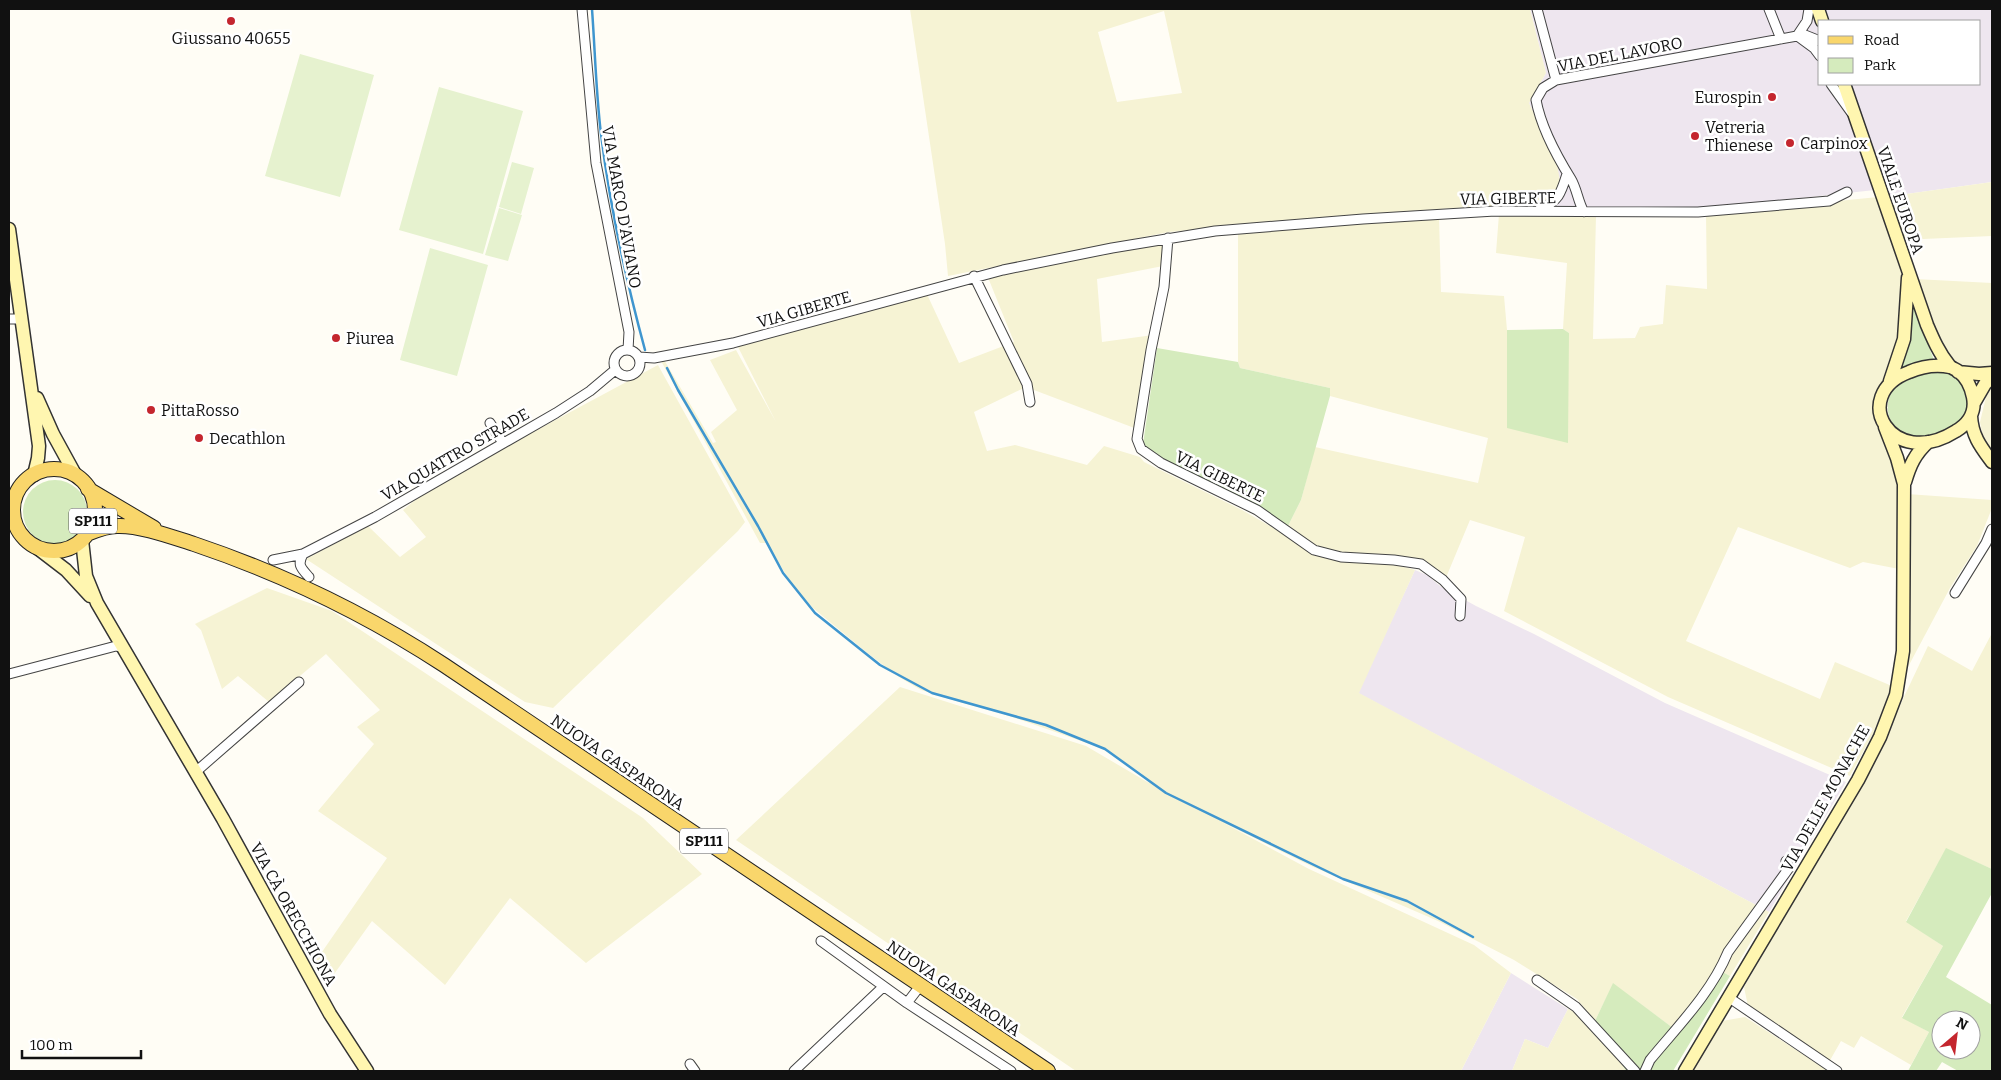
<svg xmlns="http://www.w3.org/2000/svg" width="2001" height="1080" font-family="Bitter,serif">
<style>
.industrial{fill:#eee6ef}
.farmland{fill:#f6f3d4;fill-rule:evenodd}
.green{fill:#d5ebbd;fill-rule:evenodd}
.pitch{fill:#e6f2cf}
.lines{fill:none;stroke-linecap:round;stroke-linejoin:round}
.stream{stroke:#3f96cf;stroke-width:2.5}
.street-casing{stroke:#444;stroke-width:11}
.secondary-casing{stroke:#333;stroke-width:15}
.primary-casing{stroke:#222;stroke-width:16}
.street{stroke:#fff;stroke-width:9}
.secondary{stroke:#fff6b0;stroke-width:12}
.primary{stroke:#f9d66b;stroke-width:14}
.poi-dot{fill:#c4262e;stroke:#fff;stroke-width:2}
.labels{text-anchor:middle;stroke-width:5;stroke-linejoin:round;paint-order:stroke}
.shield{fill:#fff;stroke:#585858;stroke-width:1}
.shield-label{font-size:15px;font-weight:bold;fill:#111}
.poi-label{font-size:16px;fill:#111;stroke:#fff;text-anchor:start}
.street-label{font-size:16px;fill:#111;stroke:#fff}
</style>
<rect width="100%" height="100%" fill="#fffdf5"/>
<path class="industrial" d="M1530 9H1812L1820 32V84H1837L1875 190 1717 207 1676 209 1537 208 1557 163 1529 103 1546 73Z
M1820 9H1992V182L1885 197 1844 84H1980V21H1824Z
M1415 570 1427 575 1440 586 1476 606 1534 634 1665 703 1846 782 1769 912 1358 693Z
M1511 973 1568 1009 1548 1048 1525 1039 1512 1071H1461Z"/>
<path class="farmland" d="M910 9H1530L1546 73 1529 103 1557 163 1561 188 1537 208 1469 207 1342 216 1169 232 948 276 945 244ZM1164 11 1182 93 1117 102 1098 32Z
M1992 182V236L1900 240 1885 197Z
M1878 197 1903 275 1900 288 1902 338 1879 408 1900 467 1899 569 1863 562 1850 568 1738 527 1686 641 1820 699 1835 662 1892 686 1874 732 1850 776 1668 697 1504 611 1525 537 1470 520 1445 580 1431 569 1314 548 1287 528 1301 500 1315 447 1478 483 1488 438 1330 396V388L1240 368 1238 362V232L1439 216 1441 292 1504 296 1507 330V427L1569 333 1563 329 1567 263 1496 253 1499 214 1596 216 1593 339 1635 338 1640 327 1663 324 1666 285 1707 289 1706 214Z
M1166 239 1163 266 1097 279 1102 342 1153 335 1137 429 1026 387 974 412 987 451 1015 445 1087 465 1104 446 1140 457 1144 462 1242 510 1282 533 1312 554 1338 561 1394 564 1415 570 1359 693 1769 912 1730 976 1719 970 1673 1028 1613 984 1595 1021 1626 1071H1512L1525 1039 1548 1048 1568 1009 1594 1020 1577 999 1514 960 1438 921 1311 866 1220 821 1309 869 1474 945 1511 973 1461 1071H1076L736 840 900 687 1086 746 1149 783 1141 773 1104 749 992 710 963 703 921 690 899 677 866 652 813 608 792 585 767 543H760L660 359 663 358 713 443 716 442 711 432 737 410 710 360 736 350 776 422 736 343 925 290 959 363 1014 342 987 275Z
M1915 279 1992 283V368H1964L1951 361 1934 341Z
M658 365 745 522 738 531 553 708 525 702 306 559 368 526 400 557 426 537 403 510 424 493 494 453Z
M1992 386V459L1983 438 1980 422 1988 389Z
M1907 494 1992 500V508L1977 546 1950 588 1900 682Z
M267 588 332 611 643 818 702 874 586 963 510 898 445 985 372 921 327 984 315 962 387 858 318 811 374 744 357 727 380 710 326 654 269 702 238 676 222 689 201 630 195 624Z
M1992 633V869L1946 849 1906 921 1943 946 1902 1017 1929 1032 1911 1065 1861 1036 1854 1048 1841 1041 1829 1062 1749 1011 1744 987 1870 769 1928 646 1972 671Z
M1745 1017 1829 1071H1691L1722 1021Z"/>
<path class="green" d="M1909 283 1924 334 1934 360 1900 371 1909 338Z
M1563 329 1569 333 1568 443 1507 428V330Z
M1157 348 1238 362 1240 368 1330 388V396L1301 500 1287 528 1148 456 1143 444Z
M1932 371C1961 371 1982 398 1959 422 1957 424 1954 429 1952 430 1947 433 1938 434 1933 435 1928 437 1920 440 1914 439 1889 436 1877 399 1900 384 1909 378 1922 375 1932 371Z
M23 512a32 32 0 1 1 64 0a32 32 0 1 1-64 0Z
M1946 848 1992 869V893L1946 977 1992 1005V1071H1958L1942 1062 1936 1071H1908L1929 1032 1902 1018 1943 946 1906 922ZM1941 1020H1971V1050H1941Z
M1719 970 1730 976 1673 1071H1626L1595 1021 1613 983 1673 1028Z"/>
<path class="pitch" d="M300 54 374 75 340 197 265 176Z
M439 87 523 111 483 254 399 230Z
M512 162 534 168 521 214 499 207Z
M499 208 522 215 508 261 485 255Z
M430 248 488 265 457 376 400 360Z"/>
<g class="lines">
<path class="stream" d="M592 9C595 50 596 93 601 134 610 207 626 280 645 350
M667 368 678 390 758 526 783 573 815 613 880 665 932 693 1046 725 1105 749 1166 793 1343 879 1407 901 1473 937"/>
<g class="street-casing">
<path id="street" d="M582 9 596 163 629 332 628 350
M1537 9 1556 80
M1769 9 1781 39
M1797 36 1807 21 1809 9
M1799 37 1814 48 1820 56
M1831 84 1851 112
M1540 209C1559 201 1561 193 1567 174
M1584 212C1578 202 1577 189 1571 179 1556 155 1541 127 1536 100L1543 88 1556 80 1797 36 1805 35 1820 41
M1168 238 1164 287 1151 350 1137 439 1141 449 1161 463 1257 510 1314 550 1341 557 1394 560 1421 564 1443 580 1461 599 1460 616
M974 276 1027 384 1030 402
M9 319H21
M614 363a13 13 0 1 1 26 0a13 13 0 1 1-26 0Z
M639 357 654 358 733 343 1003 270 1112 248 1215 231 1363 219 1495 211 1698 212 1829 201 1847 192
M490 423 503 443
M303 554C297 565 301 568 309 577
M273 560 303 554 375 517 556 413 590 391 615 370
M1955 593 1986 543 1992 529
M9 674 116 646 122 647
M195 770 199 769 299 682
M821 941 907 1003 1011 1071
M1537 980 1576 1007 1635 1071
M1728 997 1837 1071
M907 1003 920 986
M690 1064 695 1071
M794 1071 883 987
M1645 1071 1650 1060C1678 1026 1711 993 1728 952L1789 868 1786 861"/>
</g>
<g class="secondary-casing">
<path id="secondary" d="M1818 9 1822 21
M1844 84 1927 325C1933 339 1939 353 1949 365 1951 368 1955 369 1958 371 1966 377 1971 387 1973 397 1976 412 1968 424 1956 431 1891 472 1848 395 1909 372 1923 366 1935 364 1950 367
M9 229 39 446 38 458 34 475
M1958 372 1979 374 1992 373
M1890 381 1904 339 1908 278
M37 398 53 434 76 476
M1974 403 1985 384 1992 377
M1971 416C1972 436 1981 447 1992 462
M1905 482C1910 465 1915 454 1928 442
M82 540 86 576 97 603 223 819 330 1014 367 1071
M36 547 66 570 90 596
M1685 1071 1858 780 1880 737 1896 695 1903 651 1904 484 1897 458 1885 427"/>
</g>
<g class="primary-casing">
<path id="primary" d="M13 510a41 41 0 1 1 82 0a41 41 0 1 1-82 0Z
M88 489 154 528
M87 534C97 530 106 526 117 526 140 525 172 537 194 544 283 574 366 614 444 665L1048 1071"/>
</g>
<use href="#street" class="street"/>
<use href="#secondary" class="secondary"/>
<use href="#primary" class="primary"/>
</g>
<g class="poi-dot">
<circle cx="231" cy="21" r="5"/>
<circle cx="1772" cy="97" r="5"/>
<circle cx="1695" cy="136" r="5"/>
<circle cx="1790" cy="143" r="5"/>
<circle cx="336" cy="338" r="5"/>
<circle cx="151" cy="410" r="5"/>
<circle cx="199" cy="438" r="5"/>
</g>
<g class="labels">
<g class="shield">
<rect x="69" y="508.5" width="48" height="25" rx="4"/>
<rect x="680" y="828.5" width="48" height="25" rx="4"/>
</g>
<g class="shield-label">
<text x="93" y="526">SP111</text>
<text x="704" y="846">SP111</text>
</g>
<g class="poi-label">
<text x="231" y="44" text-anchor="middle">Giussano 40655</text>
<text x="1762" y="103" text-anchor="end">Eurospin</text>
<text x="1705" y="133">Vetreria<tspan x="1705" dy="18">Thienese</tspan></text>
<text x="1800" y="149">Carpinox</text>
<text x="346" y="344">Piurea</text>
<text x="161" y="416">PittaRosso</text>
<text x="209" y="444">Decathlon</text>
</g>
<g class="street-label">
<text transform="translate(1620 54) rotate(-11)" y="6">VIA DEL LAVORO</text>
<text transform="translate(1508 198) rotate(-1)" y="6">VIA GIBERTE</text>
<text transform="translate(1901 200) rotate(71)" y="6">VIALE EUROPA</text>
<text transform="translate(622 207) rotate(80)" y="6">VIA MARCO D'AVIANO</text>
<text transform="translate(804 309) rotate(-16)" y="6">VIA GIBERTE</text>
<text transform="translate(455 454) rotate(-30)" y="6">VIA QUATTRO STRADE</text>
<text transform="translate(1220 476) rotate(26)" y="6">VIA GIBERTE</text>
<text transform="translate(618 762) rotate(34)" y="6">NUOVA GASPARONA</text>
<text transform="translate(1825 798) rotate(-61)" y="6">VIA DELLE MONACHE</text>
<text transform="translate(294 914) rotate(61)" y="6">VIA CÀ ORECCHIONA</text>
<text transform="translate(954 988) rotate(34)" y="6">NUOVA GASPARONA</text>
</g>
</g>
<rect width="2001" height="1080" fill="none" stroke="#111111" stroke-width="20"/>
<rect x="1818" y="20" width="162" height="65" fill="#ffffff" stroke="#a0a0a0"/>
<rect x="1828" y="36" width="25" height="8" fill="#f9d66b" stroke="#a0a0a0"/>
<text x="1864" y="45" font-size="15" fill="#111111">Road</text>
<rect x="1828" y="58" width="25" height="15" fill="#d5ebbd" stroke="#a0a0a0"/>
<text x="1864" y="70" font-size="15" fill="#111111">Park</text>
<g transform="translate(1956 1035) rotate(28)"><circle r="24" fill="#ffffff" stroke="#a0a0a0"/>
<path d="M0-4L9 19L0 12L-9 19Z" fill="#c4262e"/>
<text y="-8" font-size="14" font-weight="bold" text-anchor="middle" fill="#111111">N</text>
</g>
<path d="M22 1050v8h119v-8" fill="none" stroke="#111111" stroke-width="2.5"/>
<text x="30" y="1050" font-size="15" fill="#111111" stroke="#ffffff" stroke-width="4" paint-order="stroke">100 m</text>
</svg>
